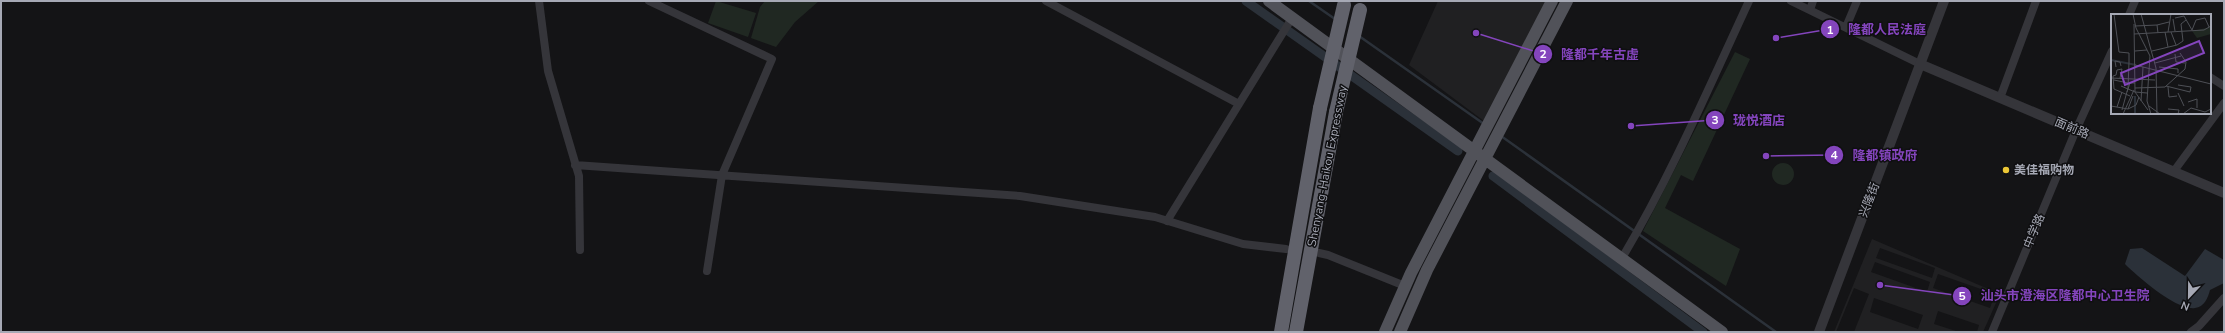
<svg xmlns="http://www.w3.org/2000/svg" width="2225" height="333" font-family="'Nunito Sans','Noto Sans SC',sans-serif">
<style>
.built{fill:#202022;fill-rule:evenodd}
.green{fill:#202822}
.water{fill:#2b3139}
.lines{fill:none;stroke-linecap:round;stroke-linejoin:round}
.stream{stroke:#2b3139;stroke-width:2.5}
.canal{stroke:#2b3139;stroke-width:9}
.minor{stroke:#35353a;stroke-width:8}
.tertiary{stroke:#35353a;stroke-width:10}
.primary{stroke:#515259;stroke-width:12}
.motorway{stroke:#61626b;stroke-width:14}
.motorway-bridge{stroke:#61626b;stroke-width:14}
.poi-dot{fill:#ecc736;stroke:#0f0f11;stroke-width:1.5}
.labels{text-anchor:middle;stroke-width:3;stroke-linejoin:round;paint-order:stroke}
.street-label{font-size:12px;fill:#a6a9b5;stroke:#0f0f11}
.poi-label{font-size:12px;font-weight:bold;fill:#a6a9b5;stroke:#0f0f11;text-anchor:start}
.inset-river{fill:none;stroke:#2b3139;stroke-width:2}
.inset-road{fill:none;stroke:#4e5056;stroke-width:1}
.view{fill:#8445bd;fill-opacity:0.15;stroke:#8445bd;stroke-width:2}
.inset-edge{fill:none;stroke:#a6a9b5;stroke-width:2}
.leader{fill:none;stroke:#8445bd;stroke-width:1.5}
.callout-dot{fill:#8445bd;stroke:#0f0f11;stroke-width:1.5}
.mark-label{font-size:12px;text-anchor:middle;font-weight:bold;fill:#fff}
.callout-label{font-size:13px;text-anchor:middle;font-weight:bold;fill:#8445bd;stroke:#0f0f11;stroke-width:3;stroke-linejoin:round;paint-order:stroke}
</style>
<rect width="100%" height="100%" fill="#141416"/>
<path class="built" d="M1438 1H1546L1484 121 1409 65Z
M1872 239 2000 294 1983 332H1977L1979 325 1938 311 1934 324 1959 332H1854L1869 294 1854 288 1836 332H1834ZM1880 248 1935 268 1932 278 1876 258ZM1875 262 1930 282 1927 292 1871 272ZM1938 274 1995 294 1990 308 1933 288ZM1874 298 1923 315 1918 329 1870 312Z"/>
<path class="green" d="M716 1 756 13 748 37 708 23Z
M765 1H819L795 22 776 47 751 38 760 7Z
M1735 52 1750 59 1693 181 1681 175 1665 208 1740 249 1726 286 1643 231Z
M1772 174a11 11 0 1 1 22 0a11 11 0 1 1-22 0Z"/>
<path class="water" d="M2142 248 2185 276 2205 249 2224 260V283L2210 290C2208 298 2204 307 2195 308 2177 311 2137 276 2125 264L2130 249Z"/>
<g class="lines">
<path class="stream" d="M1309 1 1335 19
M1359 36 1484 124
M1501 136 1776 332"/>
<path class="canal" d="M1246 1 1458 151
M1493 176 1703 332"/>
<path class="minor" d="M539 1 548 71 579 176 580 250
M649 1 772 59 722 175 707 271
M1046 1 1239 104
M1791 1 1920 64
M1810 10 1813 1
M2129 15 2135 1
M1846 27 1857 1
M2210 77 2224 86
M2000 98 2036 1
M575 165 1020 196 1155 217 1243 244 1286 249
M2174 171 2224 103
M1167 221 1292 18
M1319 253 1328 255 1405 286
M1622 258C1671 176 1709 87 1749 1
M1992 332 2076 130 2112 51
M2191 332 2199 326 2224 298"/>
<path class="tertiary" d="M1920 64 2224 193
M1819 332 1944 1"/>
<path class="primary" d="M1269 1 1722 332
M1385 332 1411 273 1552 1
M1400 332 1427 270 1567 1"/>
<path class="motorway" d="M1281 332 1320 108
M1296 332 1336 112"/>
<path class="motorway-bridge" d="M1320 108 1344 5
M1336 112 1360 10"/>
</g>
<circle class="poi-dot" cx="2006" cy="170" r="4"/>
<g class="labels">
<g class="street-label">
<text transform="translate(2072 128) rotate(23)" y="4">面前路</text>
<text transform="translate(1327 166) rotate(-79)" y="4">Shenyang-Haikou Expressway</text>
<text transform="translate(1869 200) rotate(-69)" y="4">兴隆街</text>
<text transform="translate(2034 231) rotate(-67)" y="4">中学路</text>
</g>
<g class="poi-label">
<text x="2014" y="174">美佳福购物</text>
</g>
</g>
<g transform="translate(2111 14)">
<rect width="100" height="100" fill="#141416"/>
<path d="M100 13V20L86 24 81 17Z" fill="#202822"/>
<path class="inset-river" d="M0 46 25 51M24 82V100"/>
<path class="inset-road" d="M3 0 8 38 18 39V48M22 0 25 14 39 42 36 87 40 100M30 0 45 54 46 100M64 4 73 2 81 16M62 5 64 17M23 10 24 78M46 11 58 8M24 12 46 11 47 19M81 16 85 6 94 4 98 13M54 18 57 33M57 18 60 0M60 18 65 31M23 20 93 16 100 12M24 37 36 36M41 37 66 31 72 27 70 10 75 6M64 40 65 48 74 49M44 49 70 42M24 51 100 70M5 53 4 47 9 48 10 52M48 53 67 55V59M5 61 2 62 3 75 19 82M5 61 6 56 11 55 9 64M0 64 44 66M3 66 17 69M10 72 24 78 37 96M55 72 79 78 80 73 67 71M57 73 58 83 66 82M24 74 54 73 74 55 75 48 69 39M16 78 19 69H24M24 78 36 79M67 79 73 92M30 87 32 53M77 88 86 85V94M0 92 17 95 25 91 28 83M38 92 49 100M6 93 11 78M17 95 22 82M57 95 68 96 67 100M11 96 17 74 18 48M12 100 23 76M72 100 80 94 94 98 100 95"/>
<path class="view" d="M88 27 93 39 14 71 10 59Z"/>
<rect width="100" height="100" class="inset-edge"/>
</g>
<path class="leader" d="M1776 38L1830 29M1476 33L1543 54M1631 126L1715 120M1766 156L1834 155M1880 285L1962 296"/>
<g class="callout-dot">
<circle cx="1776" cy="38" r="4"/>
<circle cx="1476" cy="33" r="4"/>
<circle cx="1631" cy="126" r="4"/>
<circle cx="1766" cy="156" r="4"/>
<circle cx="1880" cy="285" r="4"/>
<circle cx="1830" cy="29" r="10"/>
<circle cx="1543" cy="54" r="10"/>
<circle cx="1715" cy="120" r="10"/>
<circle cx="1834" cy="155" r="10"/>
<circle cx="1962" cy="296" r="10"/>
</g>
<g class="mark-label">
<text x="1830" y="34">1</text>
<text x="1543" y="58">2</text>
<text x="1715" y="124">3</text>
<text x="1834" y="159">4</text>
<text x="1962" y="300">5</text>
</g>
<g class="callout-label">
<text x="1887" y="34">隆都人民法庭</text>
<text x="1600" y="59">隆都千年古虚</text>
<text x="1759" y="125">珑悦酒店</text>
<text x="1885" y="160">隆都镇政府</text>
<text x="2065" y="300">汕头市澄海区隆都中心卫生院</text>
</g>
<rect width="2225" height="333" fill="none" stroke="#a6a9b5" stroke-width="4"/>
<g transform="translate(2189 297) rotate(202)" stroke="#0f0f11" stroke-width="3" paint-order="stroke">
<path d="M0-3L7 15L0 10L-7 15Z" fill="#a6a9b5"/>
<text y="-6" font-size="11" font-weight="bold" text-anchor="middle" fill="#a6a9b5">N</text>
</g>
</svg>
